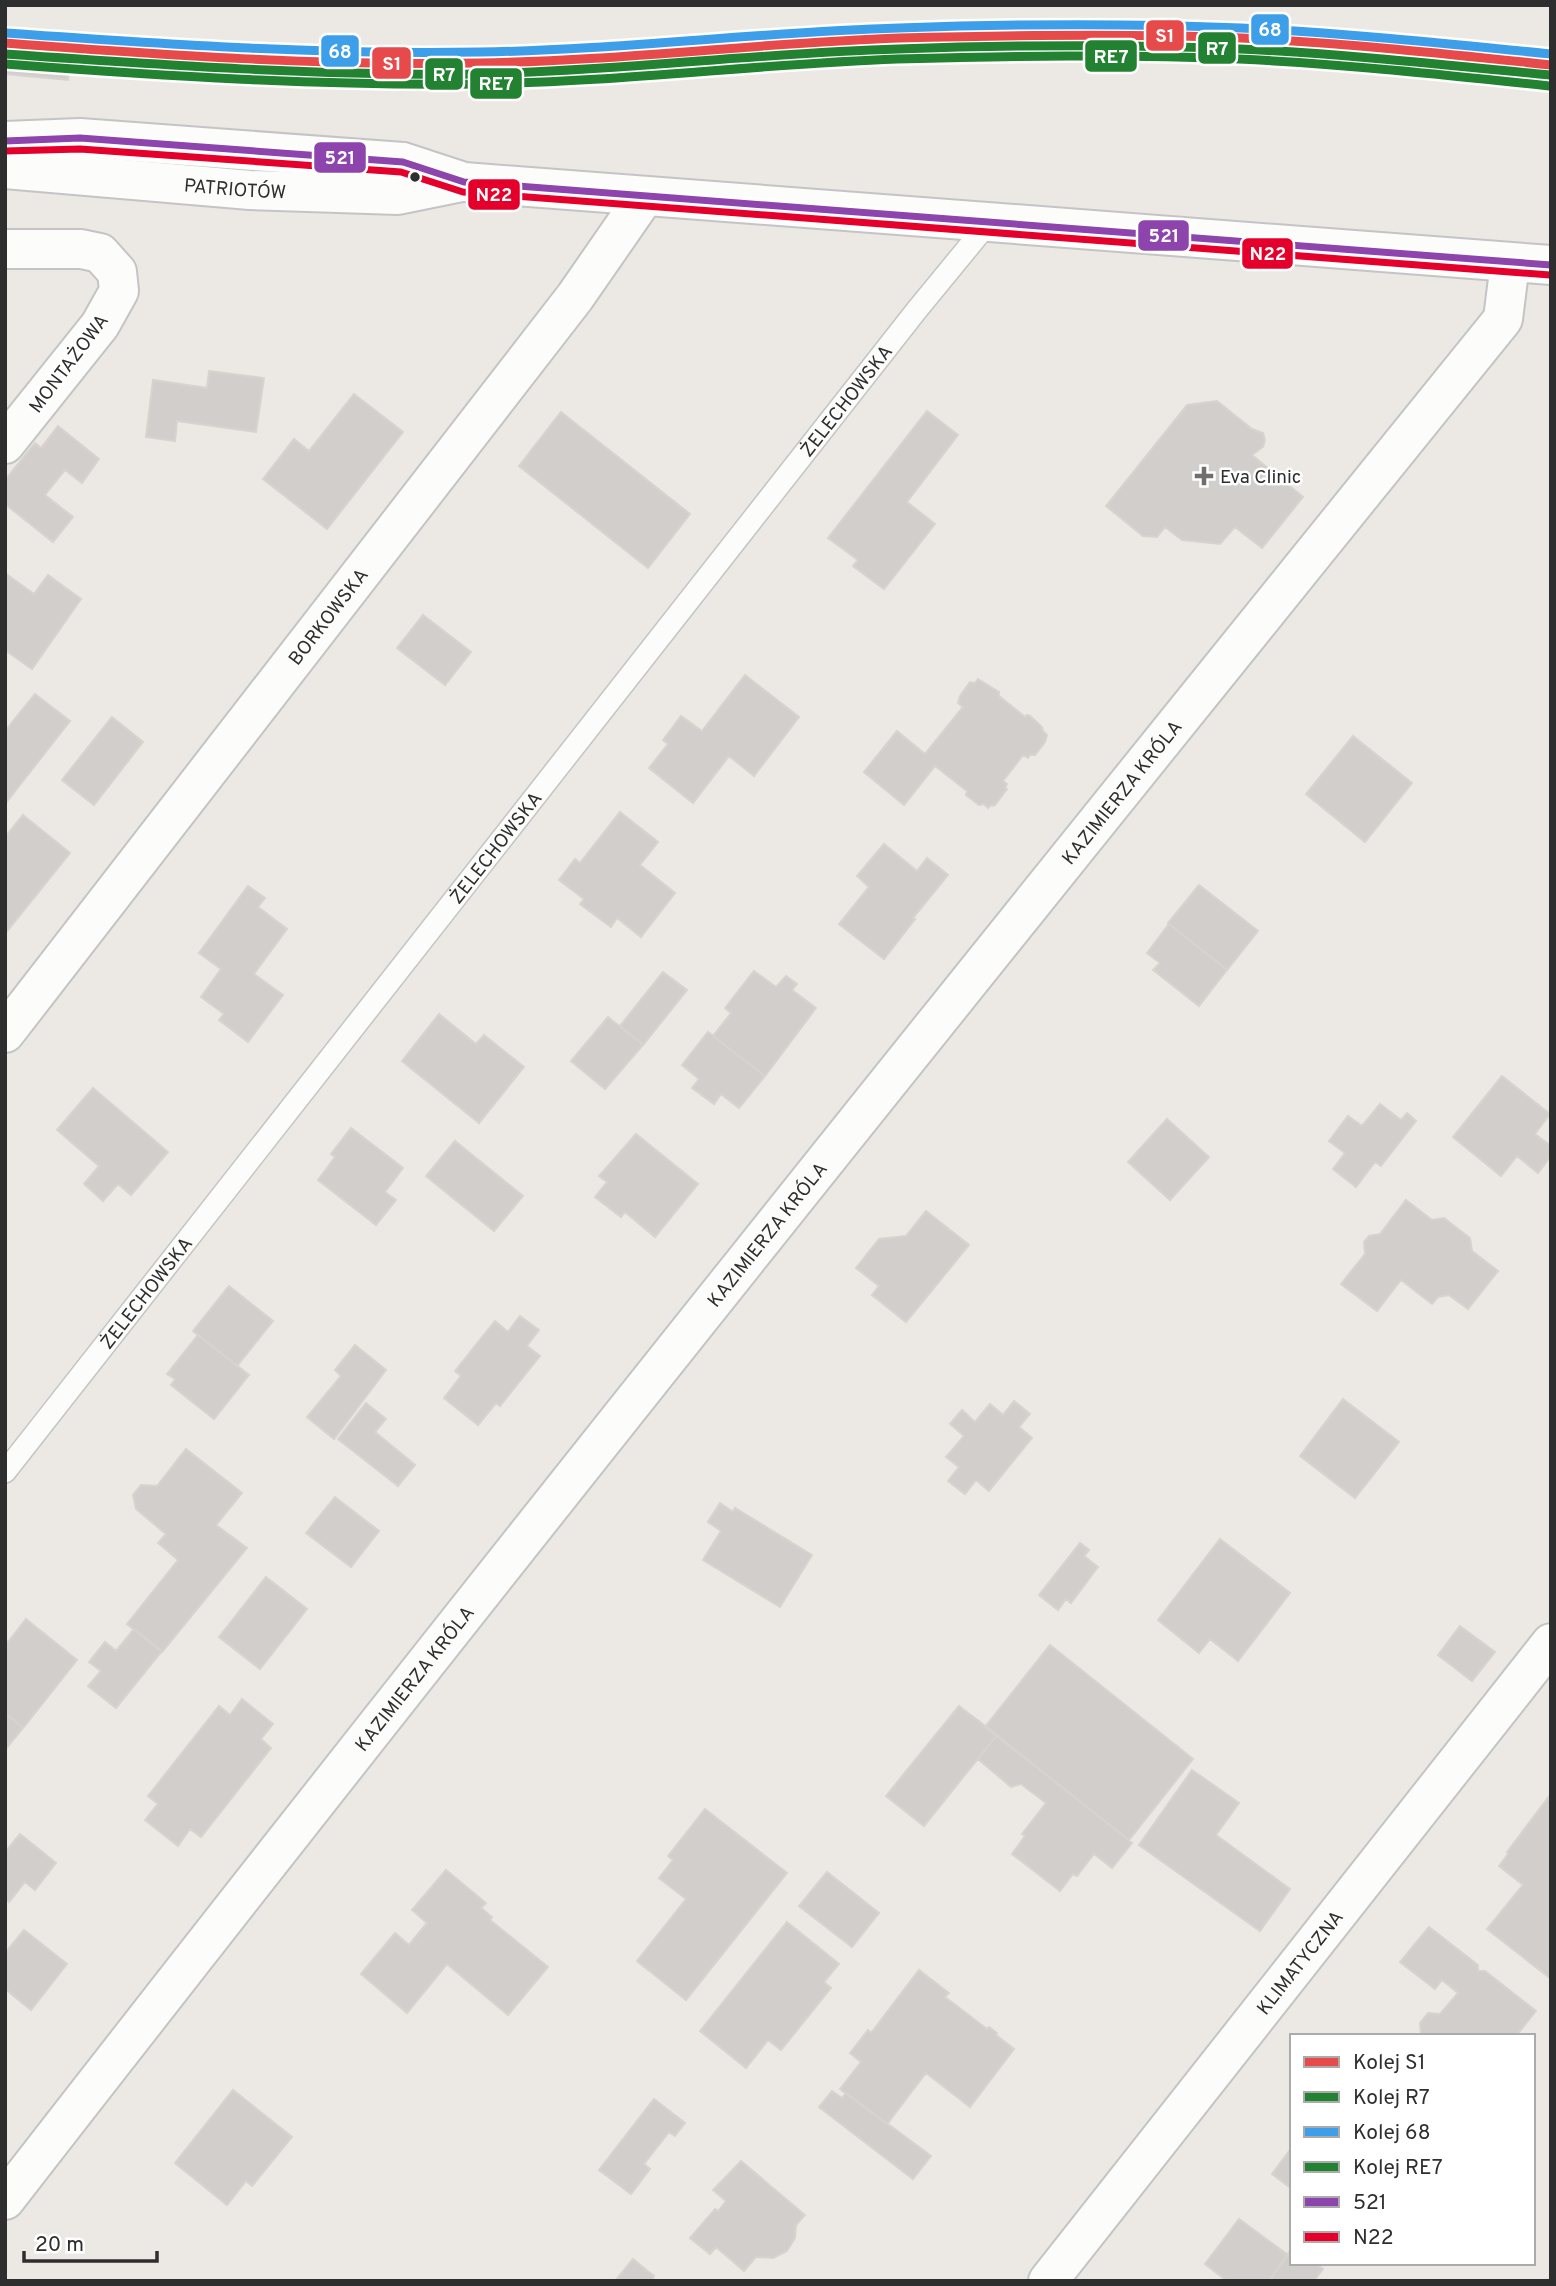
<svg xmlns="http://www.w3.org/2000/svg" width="1556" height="2286" font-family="Overpass,sans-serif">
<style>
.building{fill:#d1cecb;stroke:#d7d4d0;stroke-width:2}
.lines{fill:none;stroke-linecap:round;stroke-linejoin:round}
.service-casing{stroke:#c5c4c5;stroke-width:24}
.minor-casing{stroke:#c5c4c5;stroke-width:42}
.secondary-casing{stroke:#c5c4c5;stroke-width:42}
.service{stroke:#fcfcfb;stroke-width:21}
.minor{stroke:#fcfcfb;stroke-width:38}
.secondary{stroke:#fcfcfb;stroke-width:38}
.bus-1-casing{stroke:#fff;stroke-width:12}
.bus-2-casing{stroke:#fff;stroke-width:12}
.bus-1{stroke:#8e44ad;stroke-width:7}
.bus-2{stroke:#e4002b;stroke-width:7}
.rail-1-casing{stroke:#fff;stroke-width:14}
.rail-2-casing{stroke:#fff;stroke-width:14}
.rail-3-casing{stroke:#fff;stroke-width:14}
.rail-4-casing{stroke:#fff;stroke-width:14}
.rail-1{stroke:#e74a4a;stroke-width:9}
.rail-2{stroke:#238132;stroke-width:9}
.rail-3{stroke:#3d9fea;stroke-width:9}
.rail-4{stroke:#238132;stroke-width:9}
.bus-dot{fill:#2e2e2e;stroke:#fff;stroke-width:2.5}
.poi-dot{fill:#706f6e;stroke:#fff;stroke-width:2.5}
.labels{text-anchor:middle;stroke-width:5;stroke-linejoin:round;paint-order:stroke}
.street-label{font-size:19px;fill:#2e2e2e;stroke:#fff}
.poi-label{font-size:19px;fill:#2e2e2e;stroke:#fff;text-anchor:start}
.line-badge{stroke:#fff;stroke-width:2.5}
.badge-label{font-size:19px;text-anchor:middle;font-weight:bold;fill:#fff}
</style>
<rect width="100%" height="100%" fill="#ece8e4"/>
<path class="building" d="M5 51 70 56 68 80 5 74Z
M209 371 264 378 256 432 177 421 175 441 146 437 153 380 207 388Z
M354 394 403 432 327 529 263 479 294 439 309 451Z
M1217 401 1252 429 1263 433 1265 440 1263 447 1252 455 1303 497 1262 548 1235 527 1220 544 1182 540 1165 527 1157 537 1143 536 1106 506 1187 405Z
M927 411 958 435 907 502 935 524 884 589 853 566 858 560 828 538Z
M561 412 690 514 648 568 519 466Z
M58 426 99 459 82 483 65 470 45 495 73 517 53 542 5 504V480L35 443 41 448Z
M5 573 34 594 48 575 81 599 32 669 5 650Z
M423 615 471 652 445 685 397 648Z
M745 675 799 717 754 776 729 756 693 803 649 768 668 744 663 740 681 716 702 731Z
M978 679 999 692V696L1025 717 1027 715 1030 716 1042 727 1043 731 1047 735 1045 742 1035 755H1030L1028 758 1023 755 1003 781 1007 784 1005 788 1007 789 995 805 993 806 991 805 988 808 984 804 979 805 966 795 967 791 935 766 904 805 864 772 897 731 925 754 963 707 958 703 960 696 970 682 975 683Z
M35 694 70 721 5 804V731Z
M112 717 143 742 94 805 62 780Z
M1353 736 1412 783 1365 842 1306 794Z
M620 812 658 842 640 865 675 893 641 937 617 918 611 927 580 904 584 899 559 880 575 859 580 863Z
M23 815 70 853 5 934V837Z
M884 844 917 871 927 858 948 875 913 918 915 919 884 959 839 924 869 887 857 876Z
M1199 885 1258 931 1227 970 1168 923Z
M248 886 265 898 258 907 287 929 254 974 283 995 248 1042 219 1020 224 1014 201 997 221 969 199 953Z
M1169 924 1227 970 1199 1006 1153 970 1160 963 1147 953Z
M754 971 776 987 786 976 797 984 792 990 816 1008 765 1076 713 1036 731 1013 725 1008Z
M663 972 687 990 643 1045 620 1026Z
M439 1014 476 1044 484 1035 524 1067 479 1123 402 1061Z
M608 1017 643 1045 605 1089 571 1061Z
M708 1032 765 1076 739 1108 721 1094 714 1104 692 1088 699 1079 682 1065Z
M1502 1076 1550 1114 1535 1134 1551 1146V1156L1538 1173 1517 1156 1501 1176 1453 1137Z
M93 1088 168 1152 131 1195 118 1184 103 1201 84 1184 99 1166 57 1130Z
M1380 1104 1401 1120 1407 1113 1416 1121 1381 1166 1375 1162 1356 1187 1333 1169 1345 1153 1329 1141 1348 1116 1362 1126Z
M1167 1119 1209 1157 1170 1200 1128 1162Z
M351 1128 403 1168 385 1192 396 1200 376 1225 318 1180 335 1157 331 1154Z
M636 1134 698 1184 655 1237 625 1212 621 1217 595 1197 607 1182 599 1176Z
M455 1141 523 1196 494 1231 426 1176Z
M1406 1200 1432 1220 1444 1218 1470 1238 1472 1251 1498 1271 1468 1309 1449 1295 1438 1297 1432 1304 1401 1280 1377 1311 1341 1284 1365 1254 1364 1242 1369 1236 1380 1234Z
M926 1211 969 1245 906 1322 872 1295 879 1286 856 1268 879 1239 906 1236Z
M229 1286 273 1321 237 1366 193 1331Z
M520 1316 539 1330 527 1346 540 1356 500 1406 496 1403 478 1425 444 1398 461 1376 455 1371 495 1321 508 1332Z
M198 1335 249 1375 214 1419 171 1385 175 1379 167 1374Z
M355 1345 386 1370 334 1439 307 1417 341 1376 335 1370Z
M1343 1399 1399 1442 1355 1498 1300 1456Z
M1014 1401 1030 1414 1019 1427 1032 1438 989 1491 976 1480 965 1494 948 1481 959 1467 946 1457 964 1436 950 1424 962 1410 975 1422 990 1404 1003 1415Z
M366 1403 386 1419 375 1432 415 1465 398 1486 338 1439Z
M186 1449 242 1493 216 1525 247 1548 162 1652 127 1624 178 1560 158 1543 166 1534 136 1509 133 1495 141 1485 157 1486Z
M335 1497 379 1531 351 1567 306 1533Z
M720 1503 733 1512 735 1508 812 1555 780 1607 703 1560 721 1531 708 1522Z
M1220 1539 1290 1593 1238 1661 1210 1639 1199 1653 1158 1620Z
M1080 1543 1089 1550 1084 1556 1098 1567 1071 1603 1066 1599 1058 1610 1039 1595Z
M266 1577 307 1609 260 1669 219 1637Z
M26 1619 77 1660 23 1728 5 1713V1640L8 1642Z
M1460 1626 1495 1652 1472 1681 1438 1655Z
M134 1629 162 1651 116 1708 88 1686 101 1671 89 1662 105 1642 116 1651Z
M1050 1645 1193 1759 1129 1840 985 1727Z
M242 1699 273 1724 261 1739 271 1748 201 1837 190 1829 178 1846 145 1820 158 1804 148 1796 219 1706 230 1715Z
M959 1706 997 1735 924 1826 886 1796Z
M5 1713 23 1728 5 1750Z
M997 1735 1132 1843 1112 1868 1094 1854 1077 1876 1073 1874 1060 1891 1012 1854 1025 1836 1022 1834 1046 1803 1021 1784 1011 1787 978 1759Z
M1192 1770 1239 1803 1216 1835 1290 1889 1260 1931 1139 1845Z
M1550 1795 1551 1796V1979L1487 1929 1523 1885 1499 1866 1508 1854 1507 1852Z
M705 1809 787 1873 686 2000 637 1961 686 1899 659 1878 673 1860 668 1856Z
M20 1834 56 1863 35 1890 25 1882 9 1902 5 1899V1852Z
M446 1870 486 1903 481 1908 492 1917 490 1920 548 1967 508 2015 447 1964 407 2013 361 1974 395 1933 409 1945 427 1923 412 1910Z
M827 1872 879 1913 852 1947 799 1906Z
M787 1922 839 1964 824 1982 831 1988 781 2050 768 2040 746 2068 700 2031Z
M1429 1927 1478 1965V1971H1485L1536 2011 1516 2036H1423L1421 2034 1420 2023 1428 2013 1440 2014 1458 1993 1442 1980 1435 1989 1400 1962Z
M24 1930 67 1964 31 2010 5 1989V1953Z
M919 1970 949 1993 945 1997 987 2029 989 2027 997 2033 996 2035 1014 2049 970 2107 926 2073 887 2124 840 2089 861 2062 850 2053 868 2030 871 2033Z
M233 2090 292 2137 252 2186 246 2181 227 2205 175 2163Z
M832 2091 842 2098 846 2093 931 2156 913 2179 819 2107Z
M654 2099 685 2123 675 2136 669 2132 644 2164 650 2169 631 2194 599 2170Z
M1292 2147V2189L1272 2174Z
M741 2161 805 2215 796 2225 795 2238 787 2251 773 2258 756 2257 744 2271 716 2247 710 2254 690 2238 715 2209 718 2211 726 2201 713 2190Z
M1239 2219 1288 2255 1269 2281H1227L1205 2264Z
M1292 2248V2263H1315L1323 2269 1314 2281H1269Z
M633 2259 654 2276 652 2281H615Z"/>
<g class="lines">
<g class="service-casing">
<g id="service">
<path id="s1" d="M5 1472 916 311 989 222"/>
</g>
</g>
<g class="minor-casing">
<g id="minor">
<path d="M5 249H81L100 253 117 272 119 291 100 325 5 444"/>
<path id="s2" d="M5 1033 575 297 645 196"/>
<path id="s3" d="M5 2200C497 1567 999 942 1503 319L1510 263"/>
<path id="s4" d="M1048 2281 1551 1643"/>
</g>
</g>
<g class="secondary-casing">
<g id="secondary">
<path d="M5 141 80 138 403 162 464 182 1551 265"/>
<path id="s5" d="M5 169 250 190 398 195 462 182"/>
</g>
</g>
<use href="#service" class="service"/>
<use href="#minor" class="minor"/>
<use href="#secondary" class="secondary"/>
<g class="bus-1-casing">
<path id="bus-1" d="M5 141 80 138 403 162 464 182 1551 265"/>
</g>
<g class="bus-2-casing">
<path id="bus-2" d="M5 151 80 149 401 172 463 192 1550 275"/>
</g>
<use href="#bus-1" class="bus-1"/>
<use href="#bus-2" class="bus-2"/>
<g class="rail-1-casing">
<path id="rail-1" d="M5 43C163 55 321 66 479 63 619 61 759 43 899 38 1012 35 1127 33 1241 38 1344 43 1448 54 1551 65"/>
</g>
<g class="rail-2-casing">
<path id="rail-2" d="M5 54C163 65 321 76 479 74 619 71 758 53 898 49 1012 45 1126 44 1240 49 1344 54 1447 65 1550 75"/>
</g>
<g class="rail-3-casing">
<path id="rail-3" d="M6 33C163 44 321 55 480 52 620 50 759 32 899 28 1013 24 1127 23 1241 28 1344 33 1448 44 1551 54"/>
</g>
<g class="rail-4-casing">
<path id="rail-4" d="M5 64C163 76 321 86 479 84 618 82 758 64 897 59 1011 56 1126 54 1239 59 1343 64 1446 75 1549 86"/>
</g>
<use href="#rail-1" class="rail-1"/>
<use href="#rail-2" class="rail-2"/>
<use href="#rail-3" class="rail-3"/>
<use href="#rail-4" class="rail-4"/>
</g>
<circle class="bus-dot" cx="415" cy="177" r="6"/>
<path class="poi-dot" d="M1200.5 465.5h7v7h7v7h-7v7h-7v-7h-7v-7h7z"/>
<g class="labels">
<g class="street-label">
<text dy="7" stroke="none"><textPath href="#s5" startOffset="231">PATRIOTÓW</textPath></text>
<text transform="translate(68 363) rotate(-53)" y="7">MONTAŻOWA</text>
<text dy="7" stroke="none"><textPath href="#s1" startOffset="1362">ŻELECHOWSKA</textPath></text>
<text dy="7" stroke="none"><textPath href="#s2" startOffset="527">BORKOWSKA</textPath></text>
<text dy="7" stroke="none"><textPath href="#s3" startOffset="1797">KAZIMIERZA KRÓLA</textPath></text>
<text dy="7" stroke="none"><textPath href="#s1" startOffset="794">ŻELECHOWSKA</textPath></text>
<text dy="7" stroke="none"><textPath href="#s3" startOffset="1230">KAZIMIERZA KRÓLA</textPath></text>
<text dy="7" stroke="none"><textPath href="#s1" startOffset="228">ŻELECHOWSKA</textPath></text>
<text dy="7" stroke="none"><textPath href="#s3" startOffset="663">KAZIMIERZA KRÓLA</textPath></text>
<text dy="7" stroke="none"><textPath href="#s4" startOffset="406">KLIMATYCZNA</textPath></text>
</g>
<g class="poi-label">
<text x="1220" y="483">Eva Clinic</text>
</g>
</g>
<g class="line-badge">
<rect x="1250" y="13" width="40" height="33" rx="7" fill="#3d9fea"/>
<rect x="1145" y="19" width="40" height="33" rx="7" fill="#e74a4a"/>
<rect x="1197" y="31" width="40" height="34" rx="7" fill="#238132"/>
<rect x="320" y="34" width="40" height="34" rx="7" fill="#3d9fea"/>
<rect x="1084" y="39" width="54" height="34" rx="7" fill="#238132"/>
<rect x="371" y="46" width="41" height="34" rx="7" fill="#e74a4a"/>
<rect x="424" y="57" width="40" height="34" rx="7" fill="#238132"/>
<rect x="469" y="67" width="54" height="33" rx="7" fill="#238132"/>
<rect x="313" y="141" width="54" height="33" rx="7" fill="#8e44ad"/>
<rect x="467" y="178" width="54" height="33" rx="7" fill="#e4002b"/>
<rect x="1137" y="219" width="53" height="33" rx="7" fill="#8e44ad"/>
<rect x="1241" y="237" width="53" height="33" rx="7" fill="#e4002b"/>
</g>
<g class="badge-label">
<text x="1270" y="36">68</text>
<text x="1165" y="42">S1</text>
<text x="1217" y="55">R7</text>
<text x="340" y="58">68</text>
<text x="1111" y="63">RE7</text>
<text x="392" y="70">S1</text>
<text x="444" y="81">R7</text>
<text x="496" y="90">RE7</text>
<text x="340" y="164">521</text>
<text x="494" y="201">N22</text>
<text x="1164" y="242">521</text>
<text x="1268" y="260">N22</text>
</g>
<rect width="1556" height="2286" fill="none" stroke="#2e2e2e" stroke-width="14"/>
<rect x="1290" y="2034" width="245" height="231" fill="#ffffff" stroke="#ababab" stroke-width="2"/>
<rect x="1304" y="2057" width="35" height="10" fill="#e74a4a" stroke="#ababab" stroke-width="2"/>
<text x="1353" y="2069" font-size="21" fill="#2e2e2e">Kolej S1</text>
<rect x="1304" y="2092" width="35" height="10" fill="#238132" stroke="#ababab" stroke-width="2"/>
<text x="1353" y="2104" font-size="21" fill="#2e2e2e">Kolej R7</text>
<rect x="1304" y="2127" width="35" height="10" fill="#3d9fea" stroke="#ababab" stroke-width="2"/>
<text x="1353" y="2139" font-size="21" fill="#2e2e2e">Kolej 68</text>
<rect x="1304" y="2162" width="35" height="10" fill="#238132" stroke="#ababab" stroke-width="2"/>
<text x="1353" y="2174" font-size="21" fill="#2e2e2e">Kolej RE7</text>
<rect x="1304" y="2197" width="35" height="10" fill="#8e44ad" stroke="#ababab" stroke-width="2"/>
<text x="1353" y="2209" font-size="21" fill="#2e2e2e">521</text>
<rect x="1304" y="2232" width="35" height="10" fill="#e4002b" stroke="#ababab" stroke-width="2"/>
<text x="1353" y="2244" font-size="21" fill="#2e2e2e">N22</text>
<path d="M24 2251v10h133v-10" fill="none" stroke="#2e2e2e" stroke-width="3.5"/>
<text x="35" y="2251" font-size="21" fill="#2e2e2e" stroke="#ffffff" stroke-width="5" paint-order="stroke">20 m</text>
</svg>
